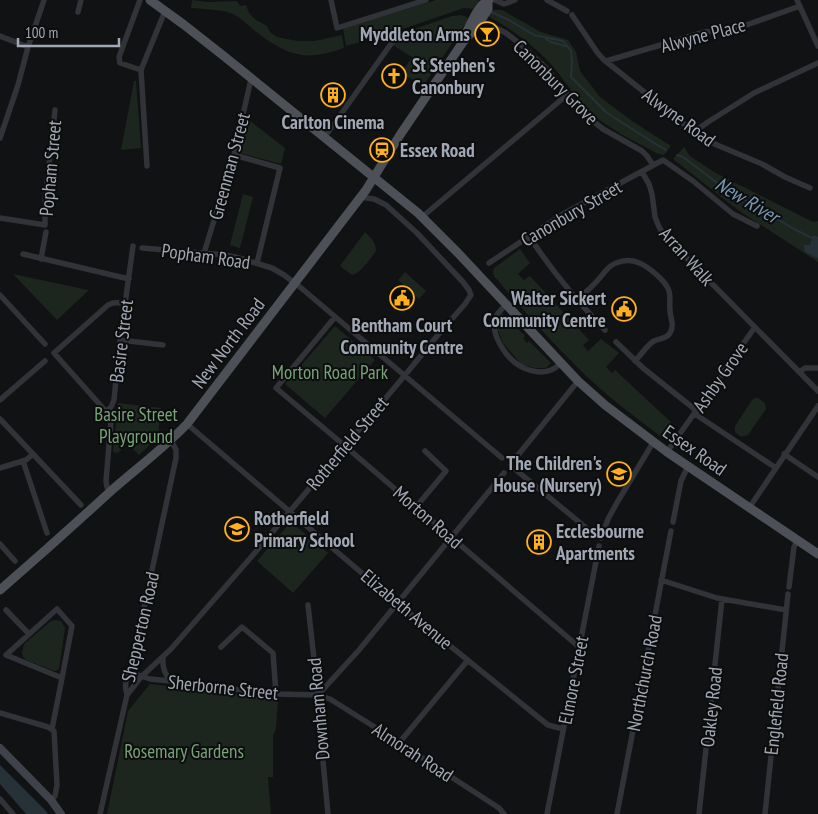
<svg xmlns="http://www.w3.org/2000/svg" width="818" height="814" font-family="'PT Sans Narrow',sans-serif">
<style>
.green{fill:#1d261e}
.water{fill:#273138}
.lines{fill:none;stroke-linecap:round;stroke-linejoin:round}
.stream{stroke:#273138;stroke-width:2}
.street{stroke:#323339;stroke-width:5.5}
.secondary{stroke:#404249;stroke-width:8}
.primary{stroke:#4e5058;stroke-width:9}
.labels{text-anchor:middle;stroke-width:4;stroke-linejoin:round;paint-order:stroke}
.poi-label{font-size:19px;font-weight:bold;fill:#a1a8b5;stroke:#0d0d0e;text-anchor:start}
.street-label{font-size:19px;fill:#a1a8b5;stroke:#0d0d0e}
.park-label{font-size:19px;fill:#76a378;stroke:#0d0d0e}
.water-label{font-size:20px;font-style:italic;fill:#7498b4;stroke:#0d0d0e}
</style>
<rect width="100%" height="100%" fill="#111213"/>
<path class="green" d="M192 0 207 2 237 1 240 6 246 5 249 13 256 20 267 26 270 32 277 37 297 41H315L342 35 344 48C304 62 288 56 255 31 248 25 241 18 233 14 226 10 201 9 191 8Z
M436 0H479L473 9 464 8 385 35 346 46 343 28Z
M492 10H502L541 32 568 40 576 52 580 71 600 97 632 121 671 146 664 155 658 154C635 141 610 130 590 112 574 97 564 78 549 62 531 43 511 29 488 16Z
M461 15 467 17 468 20 423 86 401 73 412 57 393 45 400 34 452 16Z
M134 81H136L141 148 121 150Z
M249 120 285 148 281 164 240 153Z
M684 147 690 156 714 172 813 222 818 221V262L738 210 673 159Z
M243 194 253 197 240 248 230 245Z
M365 232C371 238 376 242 376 251 370 259 362 272 352 275L340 266Z
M520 249 530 263 518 274 524 280 530 276 589 340 583 345 588 351 601 339 619 353 606 367 612 373 615 370 671 422 668 442C638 419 606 396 579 369 550 340 521 308 494 276L493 272 494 268Z
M405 272 426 291 419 299 398 280Z
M13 274 88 290H89L57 320Z
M502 313 525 336 523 338 527 343 529 341 551 363 546 368H534L521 364 503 343 498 330 497 318Z
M335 326 375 360 325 418 285 384Z
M755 398H758L765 403 766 409 748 435 741 437 735 432V426L752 400Z
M118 403 161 408 158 437 139 455 127 443 118 453 113 452Z
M291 522 328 553 293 593 257 561Z
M55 620 61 621 65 628 59 669 55 671 26 660 23 657 22 652 24 644 51 621Z
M150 684 278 699 276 729 273 736V777H268L271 814H107L128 711Z"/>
<path class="water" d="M813 235 818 237V258L815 257 805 252 804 245H810Z
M0 765 46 811 48 814H26L0 784Z"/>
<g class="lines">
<path class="stream" d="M491 12 507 19 534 35 563 41 571 51 572 62 571 77 607 113 654 143 666 150
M546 39 551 42 565 46
M677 155 683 157 720 185 794 229 818 241"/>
<path class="street" d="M140 0 119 57 120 63 141 70
M331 0 337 28 426 0
M495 0 504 4 515 0
M547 0 567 11
M797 0 818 46
M78 12 81 0
M572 15 597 52 603 59 694 132 717 145 762 164 785 177 810 188
M480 21 488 26H492L506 33 520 44 545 67 583 113 603 129 642 151 647 156 653 165
M0 36 28 47
M606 61 705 32 738 28 800 6
M694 132 708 122 754 93 818 63
M0 138 18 85 28 47 44 0
M324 138 398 34
M234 155 280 168 257 263
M147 166 141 70 165 11
M642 172 649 184 652 194 655 217 659 227 664 235 818 391
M422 217 568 94
M0 218 45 225V201L55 110
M529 236C551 270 577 301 605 330
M142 248 226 255 239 258 272 268 284 275 300 287 502 458
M204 253 234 155 251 79
M23 254 129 279
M41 259 46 232
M489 263 563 214 663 160 693 181 733 214 757 226
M0 295 45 344
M577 300C583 294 591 288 597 281 603 275 607 266 616 263 633 256 646 265 658 276 662 280 667 284 669 291 671 297 669 304 670 310 670 318 675 325 670 333 667 339 660 338 654 341 647 345 641 355 635 361
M506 305C503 308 498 312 496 317 489 333 506 358 520 366 528 371 542 374 551 370 554 369 558 366 560 363
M335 317 276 388 345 446 579 647
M120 340 163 345
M616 342 643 368 697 411
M799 372 805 368H818
M578 381 510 465 596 536 601 538 608 519 618 501 654 441
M0 400 45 361
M107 411 111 407 114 400 120 340 133 246
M695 414 776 468
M0 419 81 505
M187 424 397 603 543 721 548 725 563 729
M667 452 755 327
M784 454 818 477
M23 461 47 533
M0 468 26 460 33 454
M110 492 107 487 106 481 111 421 110 416 54 353 108 305 113 303 126 302
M416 507 446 471 425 451
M749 508 818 406
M673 522 681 481 688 466
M0 544 15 561
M661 580 717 598 786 610
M789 587 794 547 797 540
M308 605 318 695V708L328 814
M57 609 72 626 62 678 6 655Z
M6 610 29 634
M221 647 242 627 273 653 276 694
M163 657C162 667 164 674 171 681
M131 668 138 675 150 679 180 682 208 686 276 694 318 695 330 699 373 726 499 808 504 814
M127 695 141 677 171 649 253 555 401 380 437 336 465 304 471 295 469 290 463 282 417 233 386 205 374 199 360 197
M318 695 359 650 504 473
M0 713 48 727 54 731 57 785 55 796 51 800
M52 729 62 678
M399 743 468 660
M0 799 13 814
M100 814 127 695C123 681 128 676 132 664L176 458V450L171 440
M547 814 599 546
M617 814 671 531
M699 814 722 599
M765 814 788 594"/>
<path class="secondary" d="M0 748 51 800 61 814"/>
<path class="primary" d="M150 0 183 24 225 57 418 213 458 253 578 381 605 405 667 452 818 554
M464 39C466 32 477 10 482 5 484 3 487 2 489 0
M0 590C38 557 75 524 112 490 137 468 164 448 187 424L366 190 400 135 463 42 478 25 488 9V2"/>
</g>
<defs>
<g id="bar-ring" transform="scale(1.25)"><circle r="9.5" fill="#0d0d0e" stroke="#ffb01e" stroke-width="1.5"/><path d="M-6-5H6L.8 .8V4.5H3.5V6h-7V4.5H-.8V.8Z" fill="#ffb01e"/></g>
<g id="church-ring" transform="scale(1.25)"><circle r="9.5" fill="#0d0d0e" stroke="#ffb01e" stroke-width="1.5"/><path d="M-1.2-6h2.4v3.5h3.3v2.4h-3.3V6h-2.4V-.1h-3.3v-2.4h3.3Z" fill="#ffb01e"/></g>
<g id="building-ring" transform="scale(1.25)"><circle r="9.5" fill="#0d0d0e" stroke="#ffb01e" stroke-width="1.5"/><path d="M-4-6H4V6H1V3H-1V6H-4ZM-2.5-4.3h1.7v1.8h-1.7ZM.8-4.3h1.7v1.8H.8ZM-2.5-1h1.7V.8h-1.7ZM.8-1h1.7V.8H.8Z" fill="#ffb01e"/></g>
<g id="station-ring" transform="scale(1.25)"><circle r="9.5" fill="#0d0d0e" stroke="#ffb01e" stroke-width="1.5"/><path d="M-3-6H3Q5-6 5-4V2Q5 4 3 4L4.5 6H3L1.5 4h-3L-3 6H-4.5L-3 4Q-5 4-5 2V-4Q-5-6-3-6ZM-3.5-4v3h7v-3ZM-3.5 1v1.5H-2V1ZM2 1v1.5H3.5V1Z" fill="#ffb01e"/></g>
<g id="civic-ring" transform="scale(1.25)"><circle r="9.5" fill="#0d0d0e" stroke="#ffb01e" stroke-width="1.5"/><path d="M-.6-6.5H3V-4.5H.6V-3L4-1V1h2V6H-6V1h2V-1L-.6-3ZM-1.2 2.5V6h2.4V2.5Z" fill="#ffb01e"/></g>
<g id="school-ring" transform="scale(1.25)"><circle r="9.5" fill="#0d0d0e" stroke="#ffb01e" stroke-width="1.5"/><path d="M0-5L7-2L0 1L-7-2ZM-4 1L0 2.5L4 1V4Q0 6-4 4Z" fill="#ffb01e"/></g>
</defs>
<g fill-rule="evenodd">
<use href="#bar-ring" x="487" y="34"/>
<use href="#church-ring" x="394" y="76"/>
<use href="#building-ring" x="333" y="95"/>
<use href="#station-ring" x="382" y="150"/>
<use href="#civic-ring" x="402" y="298"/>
<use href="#civic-ring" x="624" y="309"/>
<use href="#school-ring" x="619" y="474"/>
<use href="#school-ring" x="237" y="529"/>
<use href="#building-ring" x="539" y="542"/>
</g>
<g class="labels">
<g class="poi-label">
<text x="470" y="41" text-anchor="end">Myddleton Arms</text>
<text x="412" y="72">St Stephen's<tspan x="412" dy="22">Canonbury</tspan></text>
<text x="333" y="129" text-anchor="middle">Carlton Cinema</text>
<text x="400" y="157">Essex Road</text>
<text x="606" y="305" text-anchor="end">Walter Sickert<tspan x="606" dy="22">Community Centre</tspan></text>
<text x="402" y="332" text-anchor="middle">Bentham Court<tspan x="402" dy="22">Community Centre</tspan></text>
<text x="602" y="470" text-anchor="end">The Children's<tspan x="602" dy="22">House (Nursery)</tspan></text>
<text x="254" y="525">Rotherfield<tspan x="254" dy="22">Primary School</tspan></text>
<text x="556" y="538">Ecclesbourne<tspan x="556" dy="22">Apartments</tspan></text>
</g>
<g class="street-label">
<text transform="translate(703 35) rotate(-15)" y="7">Alwyne Place</text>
<text transform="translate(556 82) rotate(45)" y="7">Canonbury Grove</text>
<text transform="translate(679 117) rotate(36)" y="7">Alwyne Road</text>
<text transform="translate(229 166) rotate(-75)" y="7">Greenman Street</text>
<text transform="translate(50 168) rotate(-85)" y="7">Popham Street</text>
<text transform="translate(571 213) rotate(-30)" y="7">Canonbury Street</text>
<text transform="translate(206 256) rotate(8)" y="7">Popham Road</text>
<text transform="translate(687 256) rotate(48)" y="7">Arran Walk</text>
<text transform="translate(121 341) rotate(-83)" y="7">Basire Street</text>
<text transform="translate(228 343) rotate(-53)" y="7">New North Road</text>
<text transform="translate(720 377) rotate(-55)" y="7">Ashby Grove</text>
<text transform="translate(347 443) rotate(-50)" y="7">Rotherfield Street</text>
<text transform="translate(695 450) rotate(35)" y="7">Essex Road</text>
<text transform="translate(428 517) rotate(41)" y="7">Morton Road</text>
<text transform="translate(407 609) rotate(40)" y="7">Elizabeth Avenue</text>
<text transform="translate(140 627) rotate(-77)" y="7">Shepperton Road</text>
<text transform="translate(644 673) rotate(-79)" y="7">Northchurch Road</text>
<text transform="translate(573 680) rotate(-79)" y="7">Elmore Street</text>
<text transform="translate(223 687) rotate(6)" y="7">Sherborne Street</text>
<text transform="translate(776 704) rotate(-84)" y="7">Englefield Road</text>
<text transform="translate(711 707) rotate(-84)" y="7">Oakley Road</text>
<text transform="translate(318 709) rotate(-95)" y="7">Downham Road</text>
<text transform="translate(413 752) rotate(33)" y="7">Almorah Road</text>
</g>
<g class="park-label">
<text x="330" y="379">Morton Road Park</text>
<text x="136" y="421">Basire Street<tspan x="136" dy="22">Playground</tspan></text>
<text x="184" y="758">Rosemary Gardens</text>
</g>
<g class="water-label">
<text transform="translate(747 200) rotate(31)" y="7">New River</text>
</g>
</g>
<path d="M18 38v8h101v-8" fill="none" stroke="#a1a8b5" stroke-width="2.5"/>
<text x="25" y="38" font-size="15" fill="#a1a8b5" stroke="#0d0d0e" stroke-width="4" paint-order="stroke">100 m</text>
</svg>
